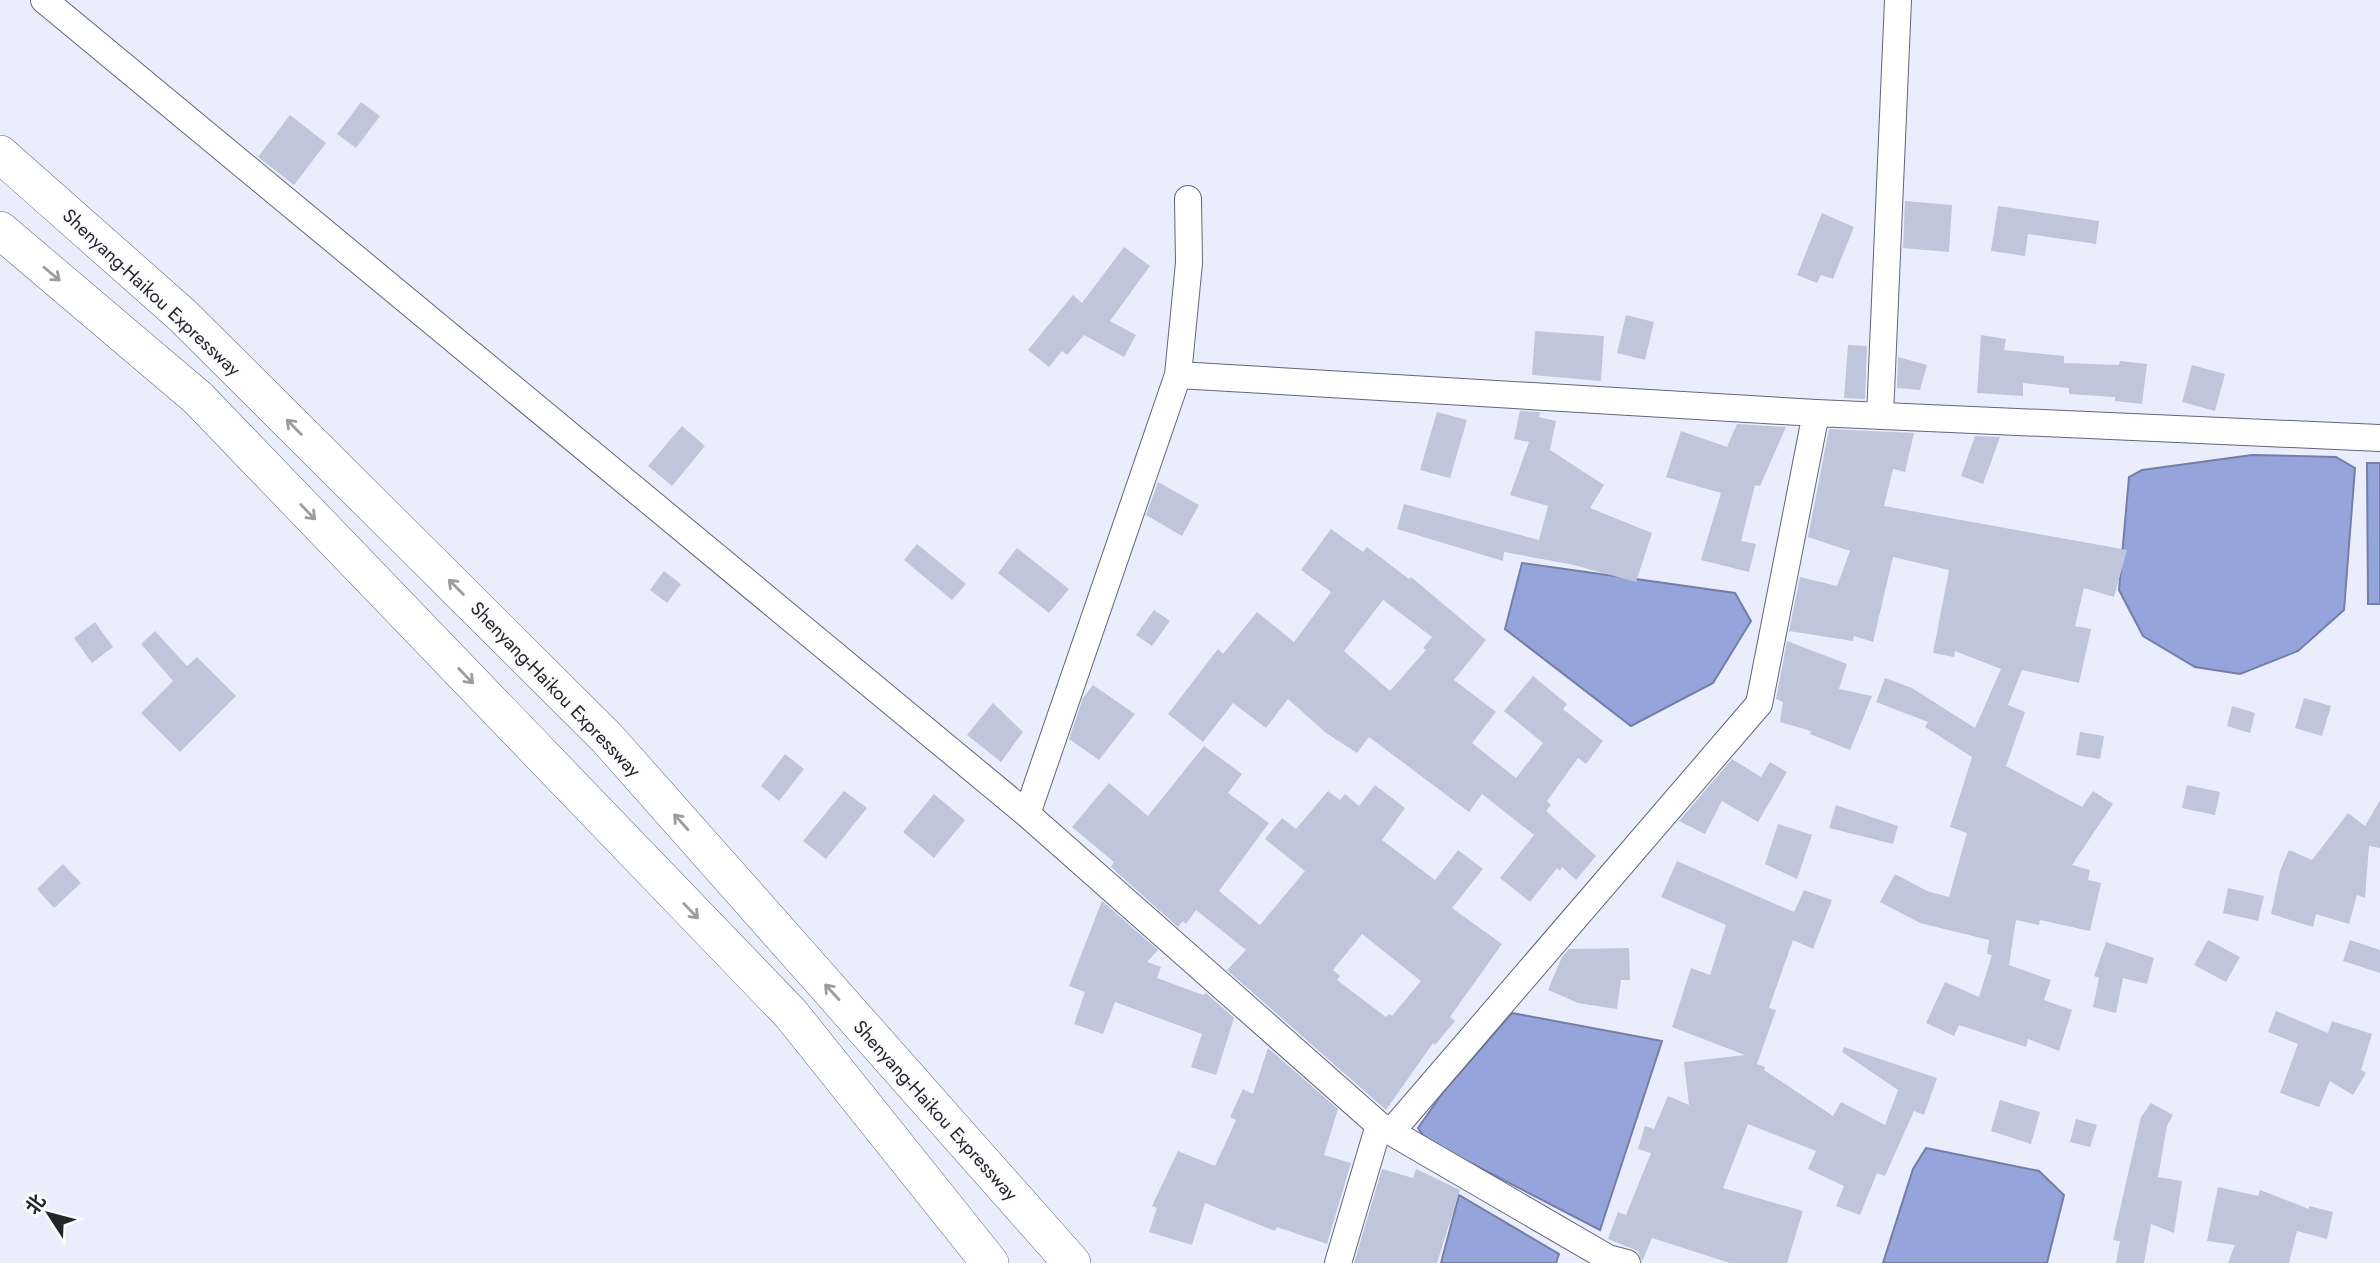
<svg xmlns="http://www.w3.org/2000/svg" width="2380" height="1263" font-family="Jost,'Noto Sans SC',sans-serif">
<style>
.water{fill:#96a4dc;stroke:#747ea8;stroke-width:2}
.building{fill:#bfc5da;fill-rule:evenodd}
.lines{fill:none;stroke-linecap:round;stroke-linejoin:round}
.minor-casing{stroke:#616679;stroke-width:28}
.highway-casing{stroke:#616679;stroke-width:38}
.minor{stroke:#fff;stroke-width:26}
.highway{stroke:#fff;stroke-width:37}
.oneway{stroke:#9c9da1}
.labels{text-anchor:middle;stroke-width:5;stroke-linejoin:round;paint-order:stroke}
.street-label{font-size:19px;fill:#24262e;stroke:#fcfcfc}
</style>
<rect width="100%" height="100%" fill="#eaeefc"/>
<path class="water" d="M2252 455 2336 457 2355 468 2344 610 2298 651 2240 674 2195 667 2143 636 2119 590 2129 477 2142 470Z
M2367 463H2380V604H2368Z
M1522 563 1735 593 1751 621 1713 683 1631 726 1505 629Z
M1512 1013 1662 1041 1600 1230 1426 1140 1418 1128 1444 1091Z
M1926 1148 2039 1171 2064 1195 2047 1263H1883L1913 1169Z
M1459 1195 1559 1254 1556 1263H1441Z"/>
<path class="building" d="M361 102 380 116 356 148 337 134Z
M290 115 326 143 294 185 258 157Z
M1905 201 1952 205 1949 252 1903 248Z
M1998 206 2099 221 2096 244 2028 234 2025 256 1991 251Z
M1822 213 1854 227 1833 279 1821 275 1817 283 1797 275Z
M1124 247 1150 266 1110 321 1136 335 1124 357 1084 335 1067 355 1062 351 1049 367 1028 350 1073 295 1082 303Z
M1626 315 1654 322 1645 360 1617 353Z
M1535 331 1604 336 1601 381 1532 375Z
M1981 335 2006 339 2004 350 2064 356V363L2119 365 2120 361 2147 364 2142 404 2115 401V397L2069 394V388L2023 383V396L1977 393Z
M1848 345 1867 346 1865 399 1844 398Z
M1898 357 1927 365 1920 390 1897 388Z
M2192 365 2225 374 2215 411 2182 402Z
M1520 411 1540 412 1539 417 1556 421 1550 450 1604 485 1590 508 1652 533 1636 582 1574 565 1504 552 1503 561 1397 529 1404 504 1539 540 1548 506 1510 495 1529 442 1514 439Z
M1437 412 1467 420 1450 478 1420 470Z
M1737 424 1786 427 1760 486 1755 485 1741 541 1756 544 1749 572 1701 560 1721 493 1666 477 1681 431 1727 447Z
M682 426 705 446 672 486 648 466Z
M1829 429 1914 433 1905 472 1893 469 1884 506 2127 550 2114 597 2084 588 2075 626 2091 629 2079 683 2022 670 2008 705 2025 712 2006 766 2082 807 2093 791 2113 804 2072 865 2090 870 2088 880 2101 883 2090 931 2040 920 2039 925 2016 920 2009 965 2051 980 2044 1000 2072 1010 2059 1051 2028 1039 2026 1047 1959 1025 1954 1036 1926 1023 1945 982 1979 997 1992 955 1987 954 1989 940 1920 923 1880 902 1895 874 1927 891 1949 897 1967 833 1950 827 1972 757 1925 727 1928 722 1876 702 1885 678 1912 688 1975 728 2001 669 1955 651 1954 657 1933 653 1949 570 1893 557 1873 642 1854 636 1853 641 1789 631 1800 577 1837 586 1850 551 1808 537Z
M1975 436 2000 437 1983 484 1961 476Z
M1158 482 1199 505 1182 536 1146 515Z
M1331 529 1363 552 1367 547 1409 579 1411 577 1486 640 1454 680 1496 712 1472 743 1516 778 1543 743 1504 711 1533 676 1567 704 1563 709 1603 741 1586 764 1578 758 1547 801 1551 805 1546 811 1596 856 1576 880 1562 867 1560 871 1557 868 1530 902 1500 878 1534 835 1482 794 1469 812 1369 737 1357 753 1326 733 1288 699 1266 728 1233 703 1203 742 1168 714 1218 649 1223 654 1257 612 1294 642 1331 592 1301 570ZM1383 600 1432 637 1423 648 1426 650 1390 691 1344 651Z
M917 544 966 584 952 600 904 560Z
M1017 548 1069 589 1049 613 998 573Z
M664 571 681 584 667 603 650 590Z
M1154 610 1170 621 1152 646 1136 635Z
M95 622 113 647 92 663 74 638Z
M155 631 187 666 197 657 236 696 180 752 141 713 173 681 141 644Z
M1787 641 1847 664 1839 689 1872 696 1850 750 1810 734 1811 731 1780 722 1783 702 1776 699Z
M1093 685 1135 714 1099 760 1069 739 1083 698Z
M2304 698 2331 706 2322 736 2295 728Z
M993 703 1023 732 1001 762 967 735Z
M2232 706 2255 713 2250 733 2227 726Z
M2080 732 2104 736 2100 759 2076 755Z
M1204 746 1242 774 1228 793 1269 823 1219 891 1260 925 1305 871 1265 839 1282 818 1296 829 1328 791 1340 800 1345 794 1359 806 1375 785 1405 808 1382 840 1435 880 1458 850 1483 869 1452 908 1502 944 1450 1017 1455 1021 1435 1045 1433 1043 1386 1110 1227 970 1246 950 1196 910 1186 924 1183 921 1178 927 1111 867 1114 862 1072 827 1109 783 1148 816ZM1362 934 1421 981 1392 1016 1389 1014 1386 1017 1337 980 1340 976 1333 970Z
M785 754 804 769 779 801 761 786Z
M1732 759 1761 777 1770 762 1787 772 1758 822 1722 801 1705 834 1679 821Z
M2187 785 2220 792 2215 815 2182 808Z
M844 791 867 808 826 859 803 841Z
M934 794 965 820 934 858 903 832Z
M2380 800V848L2369 846 2365 898 2357 895 2349 924 2316 914 2313 927 2271 914 2280 871 2289 850 2312 860 2348 813 2365 826Z
M1836 805 1898 826 1893 844 1829 828Z
M1778 824 1812 835 1797 879 1765 864Z
M1677 861 1794 912 1804 890 1832 900 1813 949 1793 940 1769 1008 1776 1010 1757 1064 1765 1067 1764 1070 1833 1116 1841 1102 1885 1125 1898 1090 1842 1052 1844 1047 1937 1078 1924 1115 1914 1111 1885 1176 1877 1173 1860 1215 1836 1206 1844 1186 1808 1169 1816 1151 1748 1124 1723 1188 1803 1211 1787 1263H1730L1652 1238 1642 1262 1638 1251 1608 1239 1618 1212 1626 1215 1651 1153 1638 1149 1645 1126 1654 1129 1668 1096 1689 1105 1684 1062 1745 1055 1672 1027 1691 968 1710 975 1726 925 1661 897Z
M63 864 81 883 54 908 37 889Z
M2228 888 2264 896 2258 921 2223 913Z
M1102 901 1158 950 1147 962 1161 967 1157 978 1203 995 1206 993 1234 1018 1216 1075 1191 1067 1202 1034 1115 1002 1103 1034 1074 1024 1085 992 1069 986Z
M2208 940 2240 957 2226 982 2194 965Z
M2350 940 2380 950V973L2343 961Z
M2106 942 2154 958 2147 984 2123 978 2116 1013 2093 1007 2099 978 2094 976Z
M1629 948 1630 980H1621L1617 1009 1578 1003 1548 990 1562 957 1569 949Z
M2276 1011 2328 1033 2332 1021 2372 1034 2361 1070 2366 1073 2353 1095 2330 1081 2319 1107 2280 1093 2298 1044 2268 1032Z
M1268 1048 1338 1109 1324 1155 1351 1163 1327 1244 1277 1227 1275 1231 1205 1203 1192 1245 1149 1232 1157 1208 1152 1206 1178 1151 1215 1166 1236 1120 1230 1117 1243 1089 1253 1094Z
M2000 1100 2040 1112 2031 1144 1991 1131Z
M2151 1103 2173 1115 2167 1126 2158 1177 2182 1181 2174 1233 2151 1224 2144 1263H2116L2120 1241 2113 1240 2141 1117Z
M2076 1119 2097 1125 2090 1147 2070 1142Z
M1382 1169 1413 1178 1416 1169 1460 1190 1437 1263H1354Z
M2218 1187 2258 1196 2260 1190 2309 1209V1206L2333 1212 2327 1239 2297 1231 2289 1263H2228L2235 1245 2207 1241Z"/>
<g class="lines">
<g class="minor-casing">
<path id="minor" d="M44 0 1027 814 1379 1125 1338 1263
M1178 375 1816 413 2380 438
M1880 416 1898 0
M1027 814 1178 375 1189 263 1188 199
M1379 1125 1608 1258 1627 1263
M1391 1132 1759 704 1816 413"/>
</g>
<g class="highway-casing">
<path id="highway" d="M0 154 182 315 607 738 1072 1263
M0 230 198 398 791 1014 990 1263"/>
</g>
<use href="#minor" class="minor"/>
<use href="#highway" class="highway"/>
</g>
<defs><path id="oneway-shaft" d="M-6 0H5M1.5-3L5.5 0L1.5 3" fill="none" stroke-width="1.6" stroke-linecap="round" stroke-linejoin="round" transform="scale(1.75)"/></defs>
<g class="oneway">
<use href="#oneway-shaft" transform="translate(52 274) rotate(40)"/>
<use href="#oneway-shaft" transform="translate(294 427) rotate(-135)"/>
<use href="#oneway-shaft" transform="translate(308 512) rotate(46)"/>
<use href="#oneway-shaft" transform="translate(456 587) rotate(-135)"/>
<use href="#oneway-shaft" transform="translate(466 676) rotate(46)"/>
<use href="#oneway-shaft" transform="translate(681 822) rotate(-132)"/>
<use href="#oneway-shaft" transform="translate(691 911) rotate(46)"/>
<use href="#oneway-shaft" transform="translate(832 992) rotate(-132)"/>
</g>
<g class="labels">
<g class="street-label">
<text transform="translate(152 292) rotate(43)" y="7">Shenyang-Haikou Expressway</text>
<text transform="translate(556 689) rotate(46)" y="7">Shenyang-Haikou Expressway</text>
<text transform="translate(936 1110) rotate(48)" y="7">Shenyang-Haikou Expressway</text>
</g>
</g>
<g transform="translate(49 1214) rotate(306)" stroke="#fcfcfc" stroke-width="5" paint-order="stroke">
<path d="M0-5L12 26L0 18L-12 26Z" fill="#24262e"/>
<text y="-10" font-size="19" font-weight="bold" text-anchor="middle" fill="#24262e">北</text>
</g>
</svg>
